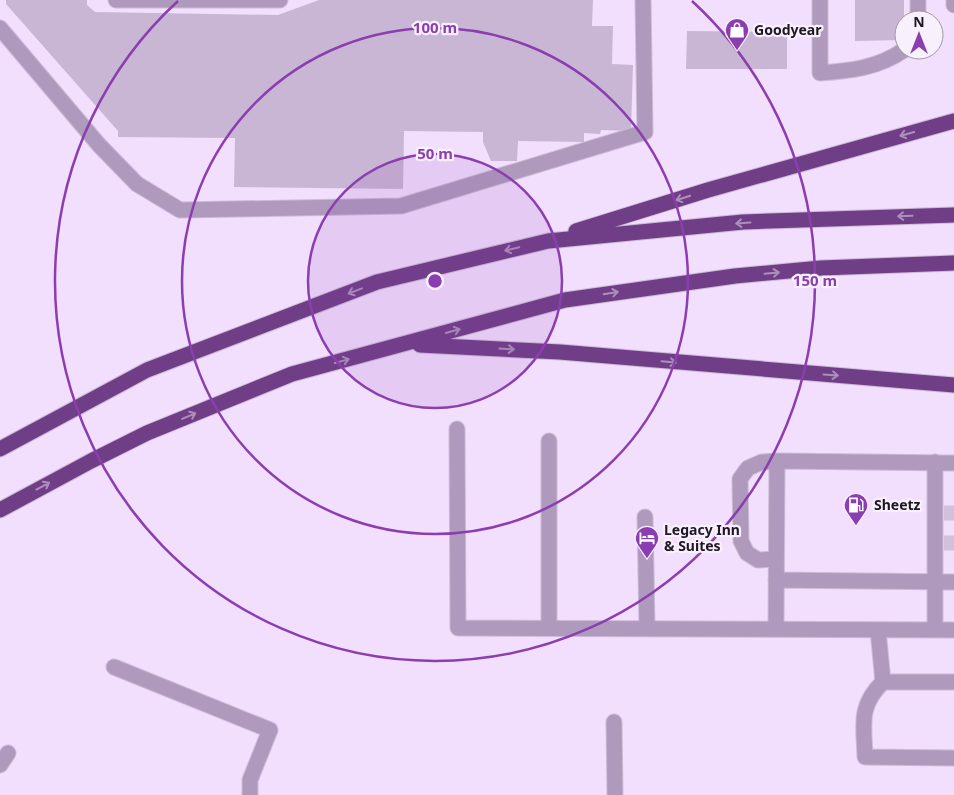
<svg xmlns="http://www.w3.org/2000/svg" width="954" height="795" font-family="'Noto Sans',sans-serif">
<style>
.building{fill:#c9b6d4}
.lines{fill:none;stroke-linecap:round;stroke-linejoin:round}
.minor-tunnel{stroke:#d2c0dc;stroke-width:15;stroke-dasharray:15 8;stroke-linecap:butt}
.minor-casing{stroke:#ccbad6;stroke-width:17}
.highway-casing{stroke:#ccbad6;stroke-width:17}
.minor{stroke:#af99bc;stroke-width:15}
.highway{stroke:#6f3e87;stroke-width:15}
.oneway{stroke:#ad8ebc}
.ring{fill:none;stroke:#8b3eaf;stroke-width:2.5}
.labels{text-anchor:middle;stroke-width:4.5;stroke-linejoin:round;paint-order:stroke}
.poi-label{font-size:14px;font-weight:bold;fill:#1e1722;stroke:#f8f0fd;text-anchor:start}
.centre{fill:#8b3eaf;stroke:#f8f0fd;stroke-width:2.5}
.ring-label{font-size:15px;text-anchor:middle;font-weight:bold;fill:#8b3eaf;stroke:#f8f0fd;stroke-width:4.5;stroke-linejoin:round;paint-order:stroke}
</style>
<rect width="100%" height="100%" fill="#f2defd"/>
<path class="building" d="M6 0H87V5L95 12 278 15 319 0H593L592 26H613L612 64 633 65 631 131 601 130 600 134 584 133V142L518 141 517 161H491L483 142V132L404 131 403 189 234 187 235 138 118 137V131L6 4Z
M855 0H904V40L855 41Z
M687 31 787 32V69H686Z"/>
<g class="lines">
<path class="minor-tunnel" d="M944 513H954
M944 543H954"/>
<g class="minor-casing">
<path id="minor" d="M116 0H280
M820 0V73C850 71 878 68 904 50
M954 0V5
M918 20V0
M0 28 99 145 137 184 180 210 401 206 645 132 643 0
M457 429 458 628 954 630
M645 517 647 628
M776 559 758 560 747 553 741 541 740 479 748 468 762 462 777 461
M776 580 954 582
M549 628V441
M776 629 777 461 954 463
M878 630 883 682H954
M935 630V462
M114 667 270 730 250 780V795
M883 682C858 706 864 725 865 757L954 758
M614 722 615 795
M0 765 8 753"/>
</g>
<g class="highway-casing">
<path id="highway" d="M576 231 708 190 954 121
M420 345 560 352 954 385
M0 449 147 370 377 282 548 241 743 222 954 215
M0 510 91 461 147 433 292 374 565 300 735 276 821 268 954 263"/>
</g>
<use href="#minor" class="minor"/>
<use href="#highway" class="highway"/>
</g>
<defs><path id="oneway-shaft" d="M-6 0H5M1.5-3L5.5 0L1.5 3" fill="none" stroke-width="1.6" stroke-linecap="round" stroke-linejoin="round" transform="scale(1.25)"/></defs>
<g class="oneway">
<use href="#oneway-shaft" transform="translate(907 134) rotate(164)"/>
<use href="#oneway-shaft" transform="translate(683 198) rotate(162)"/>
<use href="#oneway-shaft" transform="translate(905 216) rotate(178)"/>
<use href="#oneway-shaft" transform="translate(743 223) rotate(176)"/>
<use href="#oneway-shaft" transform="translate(512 249) rotate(166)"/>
<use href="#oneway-shaft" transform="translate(772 273) rotate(-5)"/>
<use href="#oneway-shaft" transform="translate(355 291) rotate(159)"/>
<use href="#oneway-shaft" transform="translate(611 293) rotate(-9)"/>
<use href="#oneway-shaft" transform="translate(453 331) rotate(-16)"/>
<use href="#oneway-shaft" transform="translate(507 349) rotate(3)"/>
<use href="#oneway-shaft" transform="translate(342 361) rotate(-15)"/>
<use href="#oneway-shaft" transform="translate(669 362) rotate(5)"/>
<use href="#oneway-shaft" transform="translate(831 375) rotate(4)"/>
<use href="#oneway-shaft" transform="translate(189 416) rotate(-23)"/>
<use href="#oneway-shaft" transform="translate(43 486) rotate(-28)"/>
</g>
<circle cx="435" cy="281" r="127" fill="#8b3eaf" fill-opacity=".12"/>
<g class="ring">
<circle cx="435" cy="281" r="127"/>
<circle cx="435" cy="281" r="253"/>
<path d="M692 1A380 380 0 1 1 178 1"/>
</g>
<defs>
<g id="shop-pin" transform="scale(1.25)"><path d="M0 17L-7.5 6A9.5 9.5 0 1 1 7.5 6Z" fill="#8b3eaf" stroke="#f8f0fd"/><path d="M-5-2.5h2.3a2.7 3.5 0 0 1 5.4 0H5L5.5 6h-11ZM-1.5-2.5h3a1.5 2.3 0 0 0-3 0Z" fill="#fff"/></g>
<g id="fuel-pin" transform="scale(1.25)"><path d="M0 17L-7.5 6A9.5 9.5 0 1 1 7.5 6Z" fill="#8b3eaf" stroke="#f8f0fd"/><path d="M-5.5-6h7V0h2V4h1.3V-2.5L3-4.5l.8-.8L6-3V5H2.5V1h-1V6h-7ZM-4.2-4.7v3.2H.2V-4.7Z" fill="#fff"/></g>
<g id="hotel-pin" transform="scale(1.25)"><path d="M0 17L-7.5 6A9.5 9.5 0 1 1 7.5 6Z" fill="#8b3eaf" stroke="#f8f0fd"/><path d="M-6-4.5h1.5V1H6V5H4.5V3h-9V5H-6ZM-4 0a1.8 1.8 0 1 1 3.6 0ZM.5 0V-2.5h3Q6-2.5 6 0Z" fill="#fff"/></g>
</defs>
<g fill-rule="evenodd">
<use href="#shop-pin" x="737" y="30"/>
<use href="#fuel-pin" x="856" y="505"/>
<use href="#hotel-pin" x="647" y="538"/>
</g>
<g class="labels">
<g class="poi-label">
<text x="754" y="35">Goodyear</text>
<text x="874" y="510">Sheetz</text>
<text x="664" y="535">Legacy Inn<tspan x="664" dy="16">&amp; Suites</tspan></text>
</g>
</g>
<circle cx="435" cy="281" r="8" class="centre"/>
<g class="ring-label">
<text x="435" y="33">100 m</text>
<text x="435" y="159">50 m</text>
<text x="815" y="286">150 m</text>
</g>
<g transform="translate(919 35)"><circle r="24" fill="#f8f0fd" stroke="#a199a5"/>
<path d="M0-4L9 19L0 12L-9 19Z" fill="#8b3eaf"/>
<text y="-8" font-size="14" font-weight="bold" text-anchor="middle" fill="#1e1722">N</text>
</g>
</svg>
